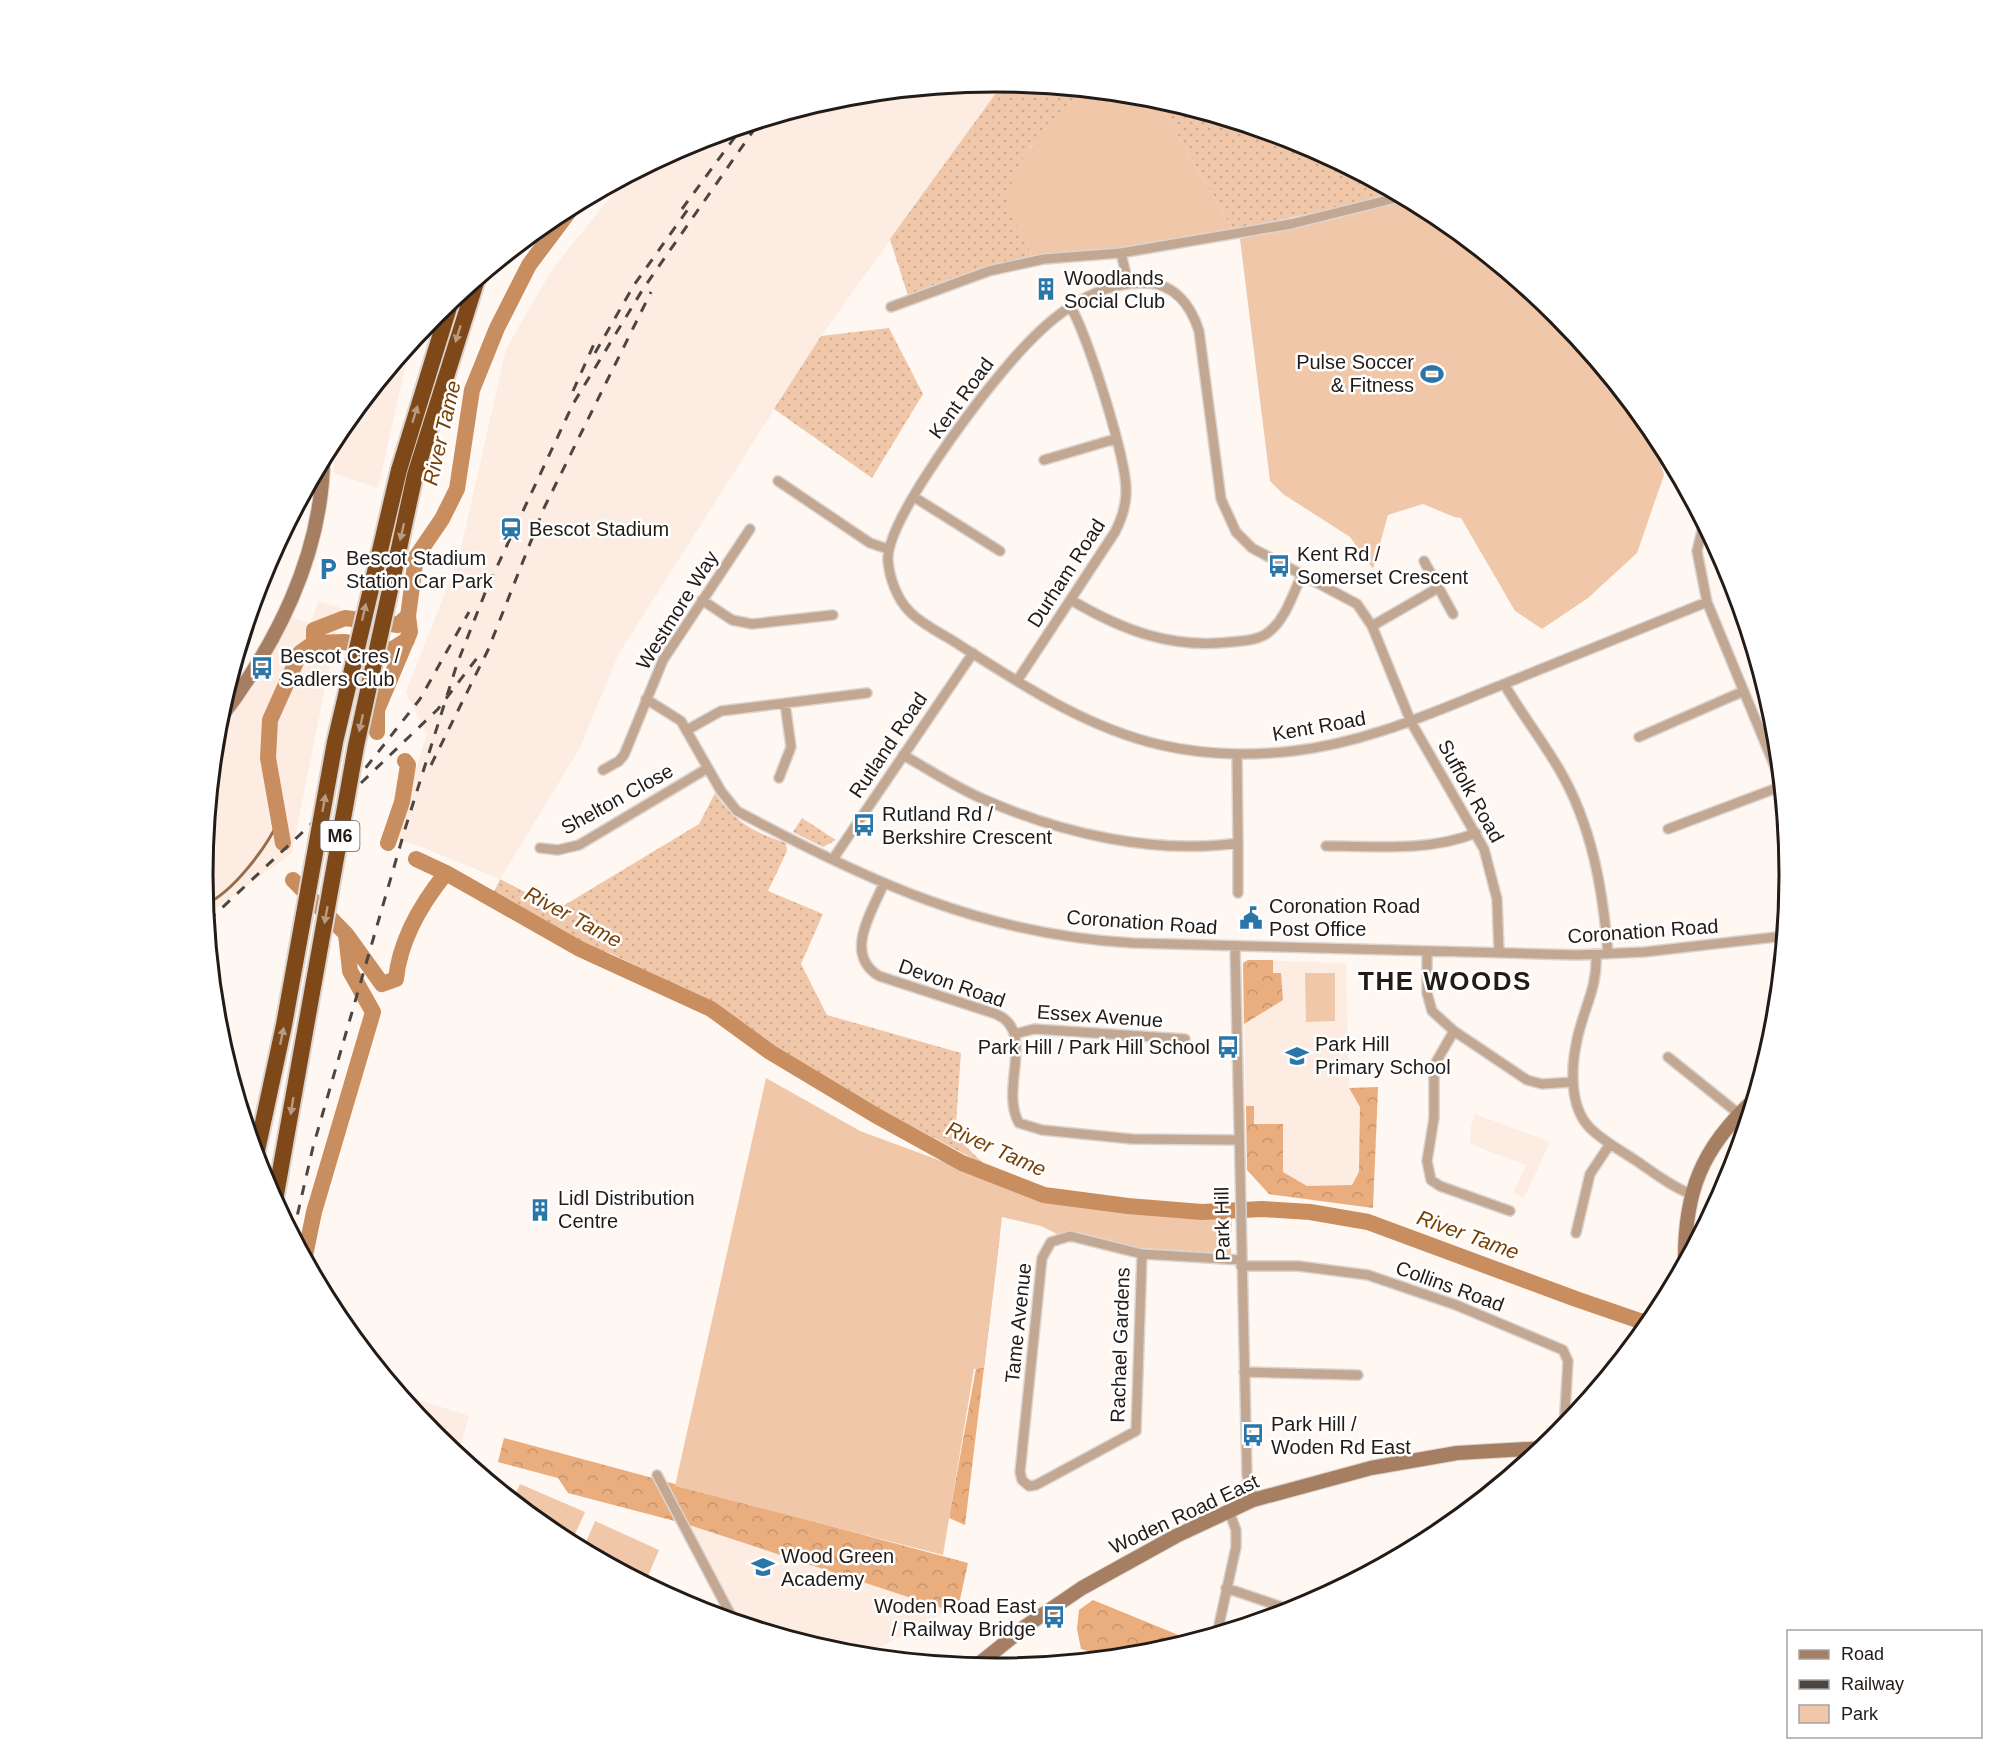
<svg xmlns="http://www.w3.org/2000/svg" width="1994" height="1750" font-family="Arial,sans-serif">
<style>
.built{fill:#fcece1}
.grass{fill:url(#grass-dots)}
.forest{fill:url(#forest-crowns)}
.green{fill:#f0c7a9}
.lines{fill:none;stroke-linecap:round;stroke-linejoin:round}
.stream{stroke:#976c49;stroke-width:3}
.river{stroke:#c98e5f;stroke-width:16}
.street-casing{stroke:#dcd4cf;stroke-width:12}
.secondary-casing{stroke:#dcd4cf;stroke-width:16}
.highway-casing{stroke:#dcd4cf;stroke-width:20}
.street{stroke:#c2a792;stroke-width:9}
.secondary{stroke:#a67e61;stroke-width:14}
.highway{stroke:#7e4818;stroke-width:16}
.rail{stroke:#4c4541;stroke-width:3;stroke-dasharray:10 10;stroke-linecap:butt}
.highway-bridge-casing{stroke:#dcd4cf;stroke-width:20;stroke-linecap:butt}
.highway-bridge{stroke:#7e4818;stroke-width:16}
.oneway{fill:#b89a80}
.labels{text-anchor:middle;stroke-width:5;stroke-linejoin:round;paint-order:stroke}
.shield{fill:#fff;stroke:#645f5d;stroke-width:1.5}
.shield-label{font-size:18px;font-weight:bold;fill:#221b17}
.poi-label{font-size:20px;fill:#221b17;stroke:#fff;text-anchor:start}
.street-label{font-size:20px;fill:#221b17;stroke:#fff}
.water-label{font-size:21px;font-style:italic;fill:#784005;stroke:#fff}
.district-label{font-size:26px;font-weight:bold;letter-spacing:1.5px;fill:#221b17;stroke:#fff}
.rim{fill:none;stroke:#221b17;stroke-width:3}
</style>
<defs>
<pattern id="grass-dots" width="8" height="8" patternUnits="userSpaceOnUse" patternTransform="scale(1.5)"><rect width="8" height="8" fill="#f0c7a9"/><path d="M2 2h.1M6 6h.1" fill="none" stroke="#ceaa91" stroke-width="1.8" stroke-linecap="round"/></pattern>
<pattern id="forest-crowns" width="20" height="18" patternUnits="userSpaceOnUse" patternTransform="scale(1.5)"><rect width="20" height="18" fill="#eaad7e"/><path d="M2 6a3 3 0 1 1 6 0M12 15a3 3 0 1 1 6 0" fill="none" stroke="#c8946c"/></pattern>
</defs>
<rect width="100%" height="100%" fill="#fff7f2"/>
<path class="built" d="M997 81 1004 82 821 336 618 655 580 748 500 879 419 846 394 839 427 734 406 692 459 557 506 349 553 268 628 176 693 141 842 96Z
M410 345 378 488 334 473 333 440 337 434Z
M318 601 341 608 292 853 207 915 203 875 216 746 290 617 311 623Z
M1248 960 1346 963 1349 1088 1378 1087 1373 1208 1269 1194 1247 1170 1243 963Z
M1475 1114 1550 1142 1524 1198 1513 1193 1526 1165 1470 1144 1471 1126Z
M401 1394 469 1416 458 1455 435 1436Z
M686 1524 949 1610 864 1656 842 1654 739 1623Z"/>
<path class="grass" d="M1004 82 1086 90 1030 147 1011 211 1033 257 984 268 908 296 890 239Z
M1156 98 1301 142 1400 194 1233 230Z
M889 328 923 394 872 478 774 409 821 336Z
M715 793C735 822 753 832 786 843L787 851 768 891 823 914 801 964 827 1015 961 1053 955 1136 985 1165 831 1083 703 999 610 953 588 947 494 892 500 879 558 909 699 824Z
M802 818 836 840 823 847 793 832Z"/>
<path class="forest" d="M1248 960H1273V973H1281L1283 1000 1244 1024 1243 963Z
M1378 1087 1373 1208 1269 1194 1247 1170 1246 1106H1254V1124H1283V1172L1307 1186 1352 1185 1359 1172 1360 1107 1349 1088Z
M1000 1235 965 1525 949 1518Z
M504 1438 968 1563 957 1613 686 1524 568 1493 558 1478 498 1462Z
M1093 1600 1193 1641C1148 1655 1127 1662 1081 1649L1077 1629 1079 1610Z"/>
<path class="green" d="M1086 90 1156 98 1233 230 1121 249 1033 257C1026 242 1015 226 1011 211 999 165 1057 119 1086 90Z
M1406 198 1438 215 1559 314 1661 441 1660 461 1664 475 1637 553 1588 598 1542 629 1515 611 1461 518 1454 517 1423 504 1388 515 1373 569 1350 537 1283 494 1270 481 1240 239Z
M1305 973H1335V1021L1306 1022Z
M766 1078 860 1131 1023 1191 1102 1207 1210 1217 1232 1215 1231 1254 1139 1248 1082 1233 1057 1234 1041 1226 1002 1217 984 1368 974 1369 943 1555 675 1486Z
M520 1484 585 1512 571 1543 556 1535 513 1500Z
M595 1521 659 1550 645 1583 583 1549Z"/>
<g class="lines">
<path class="stream" d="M206 904C233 892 267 847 279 820"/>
<path class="river" d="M314 643 344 642 391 650 407 640
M377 732V710L410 632 408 616 416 557 442 519 457 489 472 390 497 328 529 265 574 205
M283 843 268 758 270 720 300 653 314 643V630L345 618 398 625 408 616
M388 843 402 802 408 765 405 761
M416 859 446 873 580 949 711 1009 770 1052 875 1115 962 1163 1044 1195 1128 1206 1202 1212 1262 1209 1310 1212 1368 1222 1576 1299 1640 1321H1653
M293 880 346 934 382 984 396 979C400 939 421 904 446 873
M305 1256 314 1212 373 1012 350 971 346 934"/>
<g class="street-casing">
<path id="street" d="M1121 253 1291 224 1404 196
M891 307 989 271 1044 259 1121 253 1128 283
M1044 460 1115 439
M778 481 870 543 888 549
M914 497 1000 551
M1704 522 1697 551 1707 602 1782 784
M1424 561 1453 614
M702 600 732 620 752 624 833 615
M1071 600C1122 630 1171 649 1231 642 1245 641 1260 640 1270 631 1286 618 1293 593 1302 575
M1372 626 1438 588
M1017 681 1115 532C1121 520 1126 507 1126 493 1128 463 1087 333 1071 308
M1504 684C1521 713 1542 740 1559 769 1592 825 1603 890 1608 954
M646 699 681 721 721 791 737 811C867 881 984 935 1133 943L1577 955 1644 952 1785 936
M687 730 721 711 867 693
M1639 737 1744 691
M903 755C930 770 955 787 983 799 1060 833 1154 855 1238 843L1237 754
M603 770 619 761 624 755 663 660 750 529
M779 778 791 747 785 703
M1668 829 1782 786
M1238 843V893
M1326 846C1377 846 1428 852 1476 833
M540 848 558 850 579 845 708 768
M833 859 973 653
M884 883C872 912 843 954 879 976L996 1014C1037 1031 999 1089 1019 1123L1042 1130 1132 1139 1238 1140
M1235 946 1247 1475 1253 1500
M1427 951V993L1432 1011 1454 1031 1527 1080 1542 1084 1573 1082
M1499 952 1497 899 1484 849 1411 722 1372 626 1357 604 1252 548 1236 532 1221 499 1199 331C1191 306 1175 284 1147 283 1074 280 1022 347 981 398 958 428 886 525 888 560 889 577 897 599 909 611 922 625 945 635 961 646 1024 686 1087 728 1161 745 1204 755 1249 756 1293 751 1366 743 1431 713 1499 686 1568 658 1637 630 1707 602
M1596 955C1598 987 1583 1010 1577 1040 1571 1067 1569 1107 1590 1128 1603 1141 1620 1150 1635 1160 1653 1172 1670 1186 1691 1194
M1454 1031 1436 1062 1434 1071V1118L1427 1161 1431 1180 1440 1186 1510 1211
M1015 1034 1034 1029 1185 1039
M1668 1057 1739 1114
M1576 1233 1590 1174 1610 1144
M1142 1254 1136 1431 1036 1485 1029 1486 1022 1480 1020 1472 1042 1258 1051 1242 1070 1236 1142 1254 1241 1260
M1241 1266H1298L1368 1275 1456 1305 1563 1350 1568 1361 1564 1429
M1244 1372 1358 1375
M657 1475 734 1621
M1226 1588 1294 1611
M1217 1634 1236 1547V1530L1229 1511"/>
</g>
<g class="secondary-casing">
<path id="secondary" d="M218 721C275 647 322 556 323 460
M1685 1264C1684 1193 1701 1148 1755 1099
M975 1667 1026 1626 1082 1588 1176 1536 1253 1500 1371 1468 1457 1453 1545 1448"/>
</g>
<g class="highway-casing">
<path id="highway" d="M399 470 451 301
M415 475 477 279"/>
</g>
<use href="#street" class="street"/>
<use href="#secondary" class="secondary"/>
<use href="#highway" class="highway"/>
<path class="rail" d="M682 209 743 126
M595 353 634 285 691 205
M573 391 594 344
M431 765 488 650 544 508 651 292
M361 783 438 709 477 658
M208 921 324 812 364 770 420 699 469 612
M293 1234 313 1147 405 829 457 664 487 588 573 404 643 289 760 121"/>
<g class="highway-bridge-casing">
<path id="highway-bridge" d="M256 1155 284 1025 335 742 399 470
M275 1200 356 746 415 475"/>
</g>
<use href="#highway-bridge" class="highway-bridge"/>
</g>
<defs><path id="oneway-solid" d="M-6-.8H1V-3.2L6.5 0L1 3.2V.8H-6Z" transform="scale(1.5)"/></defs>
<g class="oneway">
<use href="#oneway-solid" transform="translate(458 334) rotate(107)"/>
<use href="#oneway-solid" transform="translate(415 414) rotate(-73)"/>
<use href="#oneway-solid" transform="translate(402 532) rotate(103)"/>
<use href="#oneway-solid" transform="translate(364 612) rotate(-77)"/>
<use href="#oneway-solid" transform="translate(361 723) rotate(102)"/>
<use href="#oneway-solid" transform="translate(324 803) rotate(-80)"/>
<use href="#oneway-solid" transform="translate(326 915) rotate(100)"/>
<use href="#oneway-solid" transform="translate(282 1036) rotate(-78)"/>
<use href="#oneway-solid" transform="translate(292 1106) rotate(99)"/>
</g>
<defs>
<g id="building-bare" transform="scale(1.8)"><path d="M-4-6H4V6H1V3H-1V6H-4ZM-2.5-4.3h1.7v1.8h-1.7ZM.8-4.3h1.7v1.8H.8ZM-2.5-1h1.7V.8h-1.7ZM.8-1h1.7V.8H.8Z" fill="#2b76a9" stroke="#fff" stroke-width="2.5" paint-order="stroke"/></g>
<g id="stadium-bare" transform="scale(1.8)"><path d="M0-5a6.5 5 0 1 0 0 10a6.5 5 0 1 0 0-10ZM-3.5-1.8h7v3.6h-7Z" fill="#2b76a9" stroke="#fff" stroke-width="2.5" paint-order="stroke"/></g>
<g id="station-bare" transform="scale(1.8)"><path d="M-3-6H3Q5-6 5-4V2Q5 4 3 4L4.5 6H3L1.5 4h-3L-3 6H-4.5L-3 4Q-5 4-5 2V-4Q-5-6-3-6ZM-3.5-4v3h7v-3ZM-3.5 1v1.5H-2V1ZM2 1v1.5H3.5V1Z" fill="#2b76a9" stroke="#fff" stroke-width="2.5" paint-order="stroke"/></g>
<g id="bus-bare" transform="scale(1.8)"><path d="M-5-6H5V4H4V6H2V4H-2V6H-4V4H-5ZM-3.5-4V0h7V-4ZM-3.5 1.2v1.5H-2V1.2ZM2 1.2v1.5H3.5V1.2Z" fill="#2b76a9" stroke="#fff" stroke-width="2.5" paint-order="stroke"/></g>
<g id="parking-bare" transform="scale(1.8)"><path d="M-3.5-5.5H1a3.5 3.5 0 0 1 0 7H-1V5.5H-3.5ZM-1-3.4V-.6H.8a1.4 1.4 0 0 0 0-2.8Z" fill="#2b76a9" stroke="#fff" stroke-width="2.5" paint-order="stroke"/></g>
<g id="civic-bare" transform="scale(1.8)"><path d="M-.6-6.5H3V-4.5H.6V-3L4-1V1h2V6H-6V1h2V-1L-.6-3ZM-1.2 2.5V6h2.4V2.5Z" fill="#2b76a9" stroke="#fff" stroke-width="2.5" paint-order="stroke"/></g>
<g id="school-bare" transform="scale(1.8)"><path d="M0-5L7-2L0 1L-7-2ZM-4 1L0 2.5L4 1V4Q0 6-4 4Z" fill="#2b76a9" stroke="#fff" stroke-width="2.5" paint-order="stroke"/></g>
</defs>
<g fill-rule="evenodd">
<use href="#building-bare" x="1046" y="289"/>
<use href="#stadium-bare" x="1432" y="374"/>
<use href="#station-bare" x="511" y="529"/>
<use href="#bus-bare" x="1279" y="566"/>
<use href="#parking-bare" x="328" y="569"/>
<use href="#bus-bare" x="262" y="668"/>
<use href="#bus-bare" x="864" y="825"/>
<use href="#civic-bare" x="1251" y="918"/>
<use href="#bus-bare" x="1228" y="1047"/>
<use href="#school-bare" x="1297" y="1056"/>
<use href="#building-bare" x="540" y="1210"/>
<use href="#bus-bare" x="1253" y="1435"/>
<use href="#school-bare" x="763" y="1567"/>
<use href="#bus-bare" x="1054" y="1617"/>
</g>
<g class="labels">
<rect class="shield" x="320.5" y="821" width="39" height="30" rx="4.5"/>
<g class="shield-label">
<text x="340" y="842">M6</text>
</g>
<g class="poi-label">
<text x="1064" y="285">Woodlands<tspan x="1064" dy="23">Social Club</tspan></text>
<text x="1414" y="369" text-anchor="end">Pulse Soccer<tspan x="1414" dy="23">&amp; Fitness</tspan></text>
<text x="529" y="536">Bescot Stadium</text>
<text x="1297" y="561">Kent Rd /<tspan x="1297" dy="23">Somerset Crescent</tspan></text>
<text x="346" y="565">Bescot Stadium<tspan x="346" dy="23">Station Car Park</tspan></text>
<text x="280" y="663">Bescot Cres /<tspan x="280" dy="23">Sadlers Club</tspan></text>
<text x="882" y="821">Rutland Rd /<tspan x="882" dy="23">Berkshire Crescent</tspan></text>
<text x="1269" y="913">Coronation Road<tspan x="1269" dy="23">Post Office</tspan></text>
<text x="1315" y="1051">Park Hill<tspan x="1315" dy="23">Primary School</tspan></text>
<text x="1210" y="1054" text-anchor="end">Park Hill / Park Hill School</text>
<text x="558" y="1205">Lidl Distribution<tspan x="558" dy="23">Centre</tspan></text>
<text x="1271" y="1431">Park Hill /<tspan x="1271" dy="23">Woden Rd East</tspan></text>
<text x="781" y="1563">Wood Green<tspan x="781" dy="23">Academy</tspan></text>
<text x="1036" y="1613" text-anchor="end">Woden Road East<tspan x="1036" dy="23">/ Railway Bridge</tspan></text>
</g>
<g class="street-label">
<text transform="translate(961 398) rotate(-54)" y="7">Kent Road</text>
<text transform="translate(1066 573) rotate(-57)" y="7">Durham Road</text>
<text transform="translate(677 610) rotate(-58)" y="7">Westmore Way</text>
<text transform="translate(1319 726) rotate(-10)" y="7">Kent Road</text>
<text transform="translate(888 745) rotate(-56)" y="7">Rutland Road</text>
<text transform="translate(1471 791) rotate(61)" y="7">Suffolk Road</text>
<text transform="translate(617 799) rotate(-29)" y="7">Shelton Close</text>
<text transform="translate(1142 922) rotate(4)" y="7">Coronation Road</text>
<text transform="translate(1643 931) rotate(-4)" y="7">Coronation Road</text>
<text transform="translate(952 983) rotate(19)" y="7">Devon Road</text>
<text transform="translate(1100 1016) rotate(4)" y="7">Essex Avenue</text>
<text transform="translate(1222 1224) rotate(-91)" y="7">Park Hill</text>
<text transform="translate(1450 1286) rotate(20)" y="7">Collins Road</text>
<text transform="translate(1018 1323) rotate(-84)" y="7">Tame Avenue</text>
<text transform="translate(1120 1345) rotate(-88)" y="7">Rachael Gardens</text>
<text transform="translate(1184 1514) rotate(-25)" y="7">Woden Road East</text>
</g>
<g class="water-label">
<text transform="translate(442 433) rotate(-77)" y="7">River Tame</text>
<text transform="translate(573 917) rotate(28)" y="7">River Tame</text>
<text transform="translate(996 1149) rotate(24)" y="7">River Tame</text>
<text transform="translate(1468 1235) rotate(20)" y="7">River Tame</text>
</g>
<g class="district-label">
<text x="1445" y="990">THE WOODS</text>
</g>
</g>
<path d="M0 0H1994V1750H0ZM213 875a783 783 0 1 1 1566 0a783 783 0 1 1-1566 0Z" fill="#fff" fill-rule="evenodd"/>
<path class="rim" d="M213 875a783 783 0 1 1 1566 0a783 783 0 1 1-1566 0Z"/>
<rect x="1787" y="1630" width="195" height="108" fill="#ffffff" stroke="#a7a4a2" stroke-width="1.5"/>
<rect x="1799" y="1650" width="30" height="9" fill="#a67e61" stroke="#a7a4a2" stroke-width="1.5"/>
<text x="1841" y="1660" font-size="18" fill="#221b17">Road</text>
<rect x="1799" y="1680" width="30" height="9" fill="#4c4541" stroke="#a7a4a2" stroke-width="1.5"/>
<text x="1841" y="1690" font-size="18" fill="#221b17">Railway</text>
<rect x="1799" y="1705" width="30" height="18" fill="#f0c7a9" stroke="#a7a4a2" stroke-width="1.5"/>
<text x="1841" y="1720" font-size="18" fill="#221b17">Park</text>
</svg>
